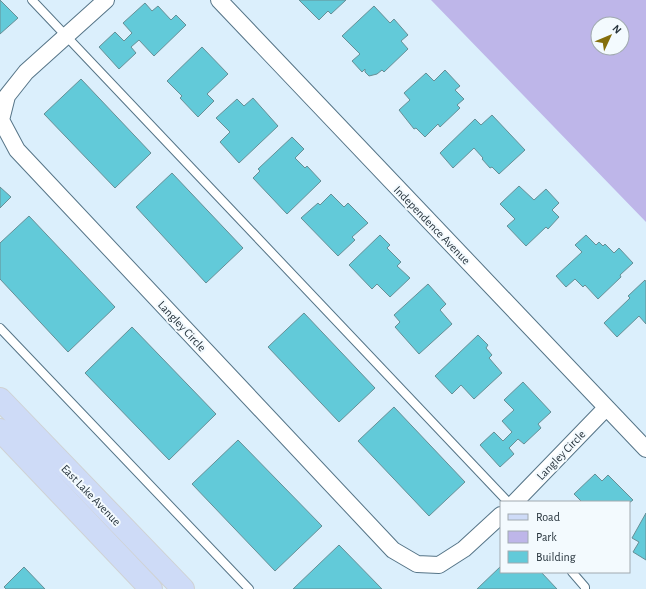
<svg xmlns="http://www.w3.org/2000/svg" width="646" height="589" font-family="'Alegreya Sans',sans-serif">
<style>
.green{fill:#beb6e9;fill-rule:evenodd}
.building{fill:#62cad9;stroke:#668f96}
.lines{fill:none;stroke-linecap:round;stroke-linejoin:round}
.service-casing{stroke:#557487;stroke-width:10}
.minor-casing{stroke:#557487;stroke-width:18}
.primary-casing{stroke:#cfd2d4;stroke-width:24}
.service{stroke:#fff;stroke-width:8}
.minor{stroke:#fff;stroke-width:16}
.primary{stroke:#cedbf7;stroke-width:22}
.labels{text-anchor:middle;stroke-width:4;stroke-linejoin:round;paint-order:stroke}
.street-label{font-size:12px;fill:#26333c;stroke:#f3fafe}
</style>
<rect width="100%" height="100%" fill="#dbeffc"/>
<path class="green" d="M431 0H646V222ZM598 24H622V48H598Z"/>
<path class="building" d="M0 0 18 18 0 34Z
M299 0H346L331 14 328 11 319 20Z
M145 3 152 11 158 6 171 20 176 15 186 25 154 56 139 40 131 47 136 53 119 69 99 47 115 32 124 41 132 33 123 23Z
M374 6 390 23 394 19 408 35 401 41 408 49 384 72 382 70 377 74 369 76 365 72V69L362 72 352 61 360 54 342 36Z
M202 47 228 74 207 94 214 101 198 117 180 98 182 96 167 81Z
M445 70 460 86 455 90 464 99 457 105 460 108 440 127 438 124 425 137 416 128 414 129 399 110 410 100 404 93 426 73 434 81Z
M81 79 151 153 115 188 44 114Z
M253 98 278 126 239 163 220 142 230 132 216 118 237 99 244 106Z
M492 115 525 150 499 174 492 167 490 168 482 159 483 158 474 148 453 168 440 153 475 119 481 125Z
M292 137 304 149 295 158 305 168 307 166 321 181 287 214 253 178 260 171 258 169Z
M172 173 243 248 206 283 136 207Z
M519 186 534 200 546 189 559 203 552 210 559 217 548 229 546 227 526 246 507 226 515 219 500 204Z
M0 187 11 197 0 208Z
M331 194 344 207 348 203 368 223 352 237 355 240 338 256 301 218 318 203 320 205Z
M29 216 115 307 68 352 0 279V243Z
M380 235 390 245 387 248 401 262 397 266 410 278 390 297 377 284 372 289 349 265Z
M586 235 596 245 599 242 603 246 605 244 614 253 619 248 633 263 620 275 621 277 598 299 585 285 583 287 575 279 566 287 556 276 582 252 575 245Z
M645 280 646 282V324L639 316 617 337 604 323 630 298 628 296Z
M428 284 446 304 440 310 452 324 419 354 395 327 400 322 394 315Z
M304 313 375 388 339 422 268 347Z
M132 327 216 414 169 460 85 373Z
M478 335 488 345 486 348 492 355 489 358 502 373 474 399 461 385 452 394 435 376Z
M523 382 551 412 538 424 541 428 524 444 518 439 509 448 514 454 500 467 480 445 494 432 503 441 512 432 502 421 514 410 504 400Z
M394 407 465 482 429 516 358 441Z
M238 440 322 526 275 571 192 484Z
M595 474 602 481 608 475 633 500 629 503V502H582L574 494Z
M646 513V560L633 552 639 542 632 538Z
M339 545 382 589H293Z
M501 566V572H541L557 589H477Z
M24 567 45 589H6L4 587Z"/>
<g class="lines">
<g class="service-casing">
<path id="service" d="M32 0 508 502
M0 328 249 589
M572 572 585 587V589"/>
</g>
<g class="minor-casing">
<path id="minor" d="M106 0 26 72 7 96 1 120 17 150 393 550 417 564 439 565 464 549 501 515
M219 0 646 449
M515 502 606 408"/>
</g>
<g class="primary-casing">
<path id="primary" d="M0 399 183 589
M0 430 151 589"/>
</g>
<use href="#service" class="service"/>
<use href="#minor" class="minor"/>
<use href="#primary" class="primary"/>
</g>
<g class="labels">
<g class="street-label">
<text transform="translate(432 225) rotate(46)" y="4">Independence Avenue</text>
<text transform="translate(182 326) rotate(47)" y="4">Langley Circle</text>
<text transform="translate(561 455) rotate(-46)" y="4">Langley Circle</text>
<text transform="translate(91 495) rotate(46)" y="4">East Lake Avenue</text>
</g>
</g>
<rect x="500" y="501" width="130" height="72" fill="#f3fafe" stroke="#a1aab0"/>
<rect x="508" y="514" width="20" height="6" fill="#cedbf7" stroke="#a1aab0"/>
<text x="536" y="521" font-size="12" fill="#26333c">Road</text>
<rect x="508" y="531" width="20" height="12" fill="#beb6e9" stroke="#a1aab0"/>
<text x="536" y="541" font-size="12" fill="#26333c">Park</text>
<rect x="508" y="551" width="20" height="12" fill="#62cad9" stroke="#a1aab0"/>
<text x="536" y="561" font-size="12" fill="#26333c">Building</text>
<g transform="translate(610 36) rotate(46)"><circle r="19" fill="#f3fafe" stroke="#a1aab0"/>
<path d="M0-3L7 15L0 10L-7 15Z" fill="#846e0c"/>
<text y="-6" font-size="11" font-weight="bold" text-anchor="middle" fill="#26333c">N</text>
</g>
</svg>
